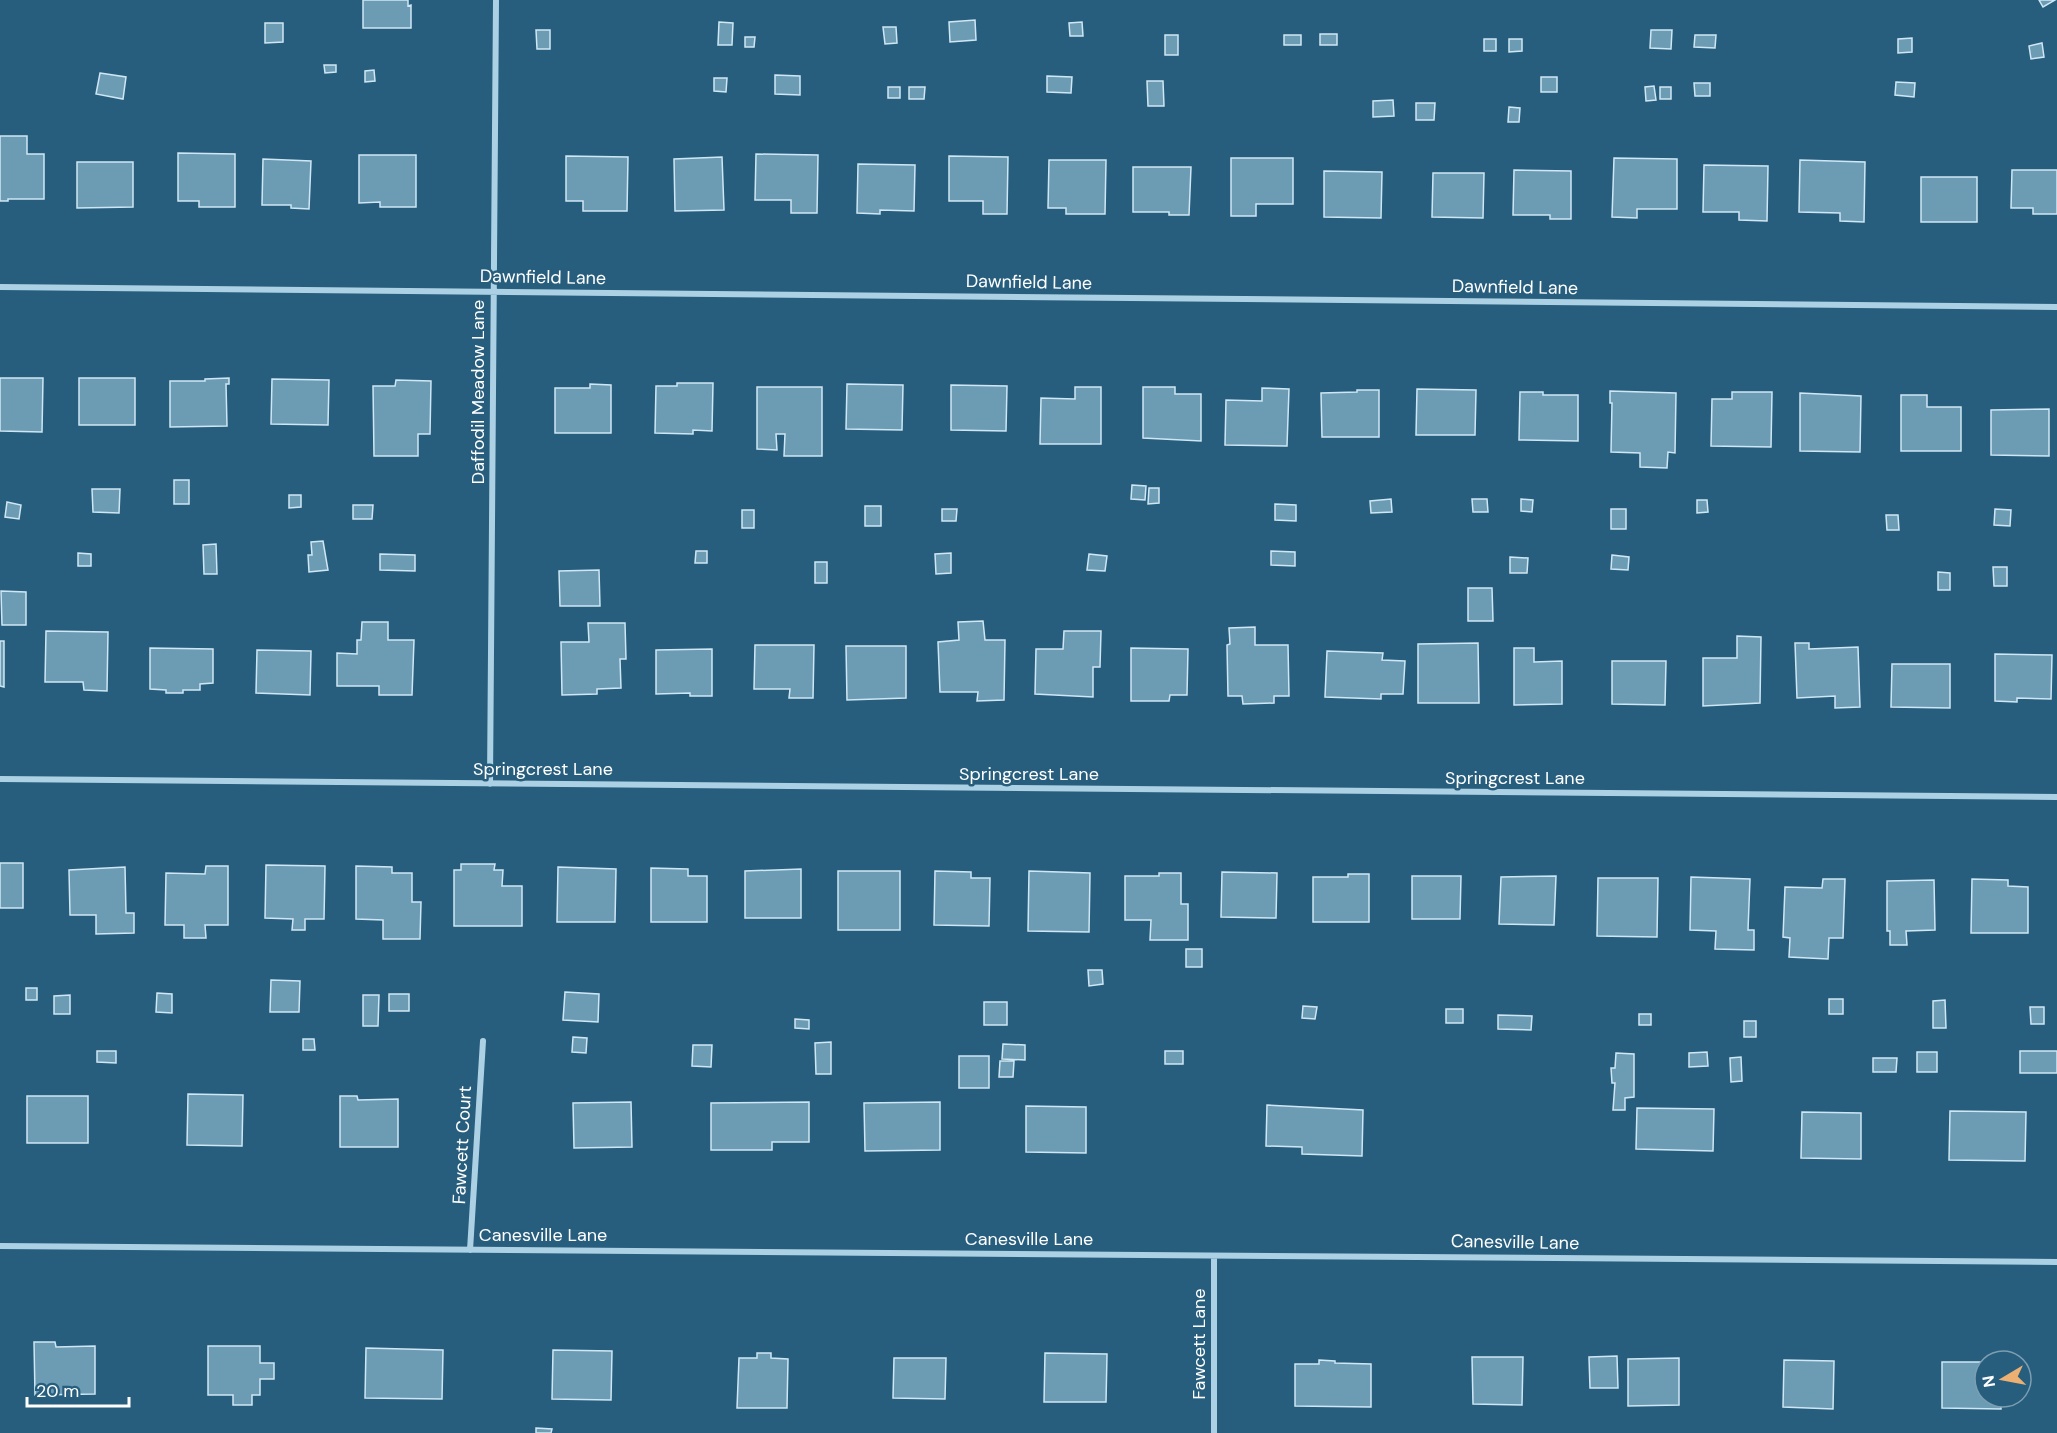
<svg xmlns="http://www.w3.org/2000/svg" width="2057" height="1433" font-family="'DM Sans',sans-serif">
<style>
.building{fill:#6c9bb4;stroke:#cfe7f4;stroke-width:1.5}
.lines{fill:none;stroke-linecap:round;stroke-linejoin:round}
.minor{stroke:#add1e4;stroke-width:6}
.labels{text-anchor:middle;stroke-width:5;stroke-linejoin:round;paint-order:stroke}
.street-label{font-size:18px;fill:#fff;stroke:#275e7d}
</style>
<rect width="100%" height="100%" fill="#275e7d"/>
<path class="building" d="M363 0H408V6L411 5V28H363Z
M2039 0H2055L2043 7Z
M975 20 976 40 950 42 949 22Z
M719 22 733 23 732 45H718Z
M1082 22 1083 36H1070L1069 23Z
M265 23H283V42L265 43Z
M883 27H896L897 43 885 44Z
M536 30H550V49H537Z
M1651 30H1672L1671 49 1650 48Z
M1320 34H1337V45H1320Z
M1165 35H1178V55H1165Z
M1284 35H1301V45H1284Z
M1695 35H1716L1715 48 1694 47Z
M745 37H755L754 47H745Z
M1912 38V52L1898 53V39Z
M1484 39H1496V51H1484Z
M1509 39H1522V51L1509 52Z
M2042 43 2044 57 2031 59 2029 46Z
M324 65H336V72L325 73Z
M374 70 375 81 365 82V71Z
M100 73 126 77 123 99 96 94Z
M775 75 800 76V95L775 94Z
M1047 76 1072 77 1071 93 1047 92Z
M1541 77H1557V92H1541Z
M714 78H727L726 92 714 91Z
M1147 81H1163L1164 106H1148Z
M1896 82 1915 83 1914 97 1895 95Z
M1694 83H1710V96H1695Z
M1654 86 1656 100 1646 101 1645 87Z
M888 87H900V98H888Z
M909 87H925L924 99H909Z
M1660 87H1671V99H1660Z
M1393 100 1394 116 1373 117V101Z
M1416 103H1435L1434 120H1416Z
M1509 107 1520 108 1519 122H1508Z
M0 136H27V154H44V199H8V201H0Z
M178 153 235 154V207H199V201H178Z
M756 154 818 155 817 213H791V200H755Z
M359 155H416V207H380V202L359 203Z
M566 156 628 157 627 211H583V201H566Z
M949 156 1008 157 1007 214H983V201H949Z
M722 157 724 210 675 211 674 159Z
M1231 158H1293V204H1256V216H1231Z
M1614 158 1677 159V209H1637V218L1612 217Z
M263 159 311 161 309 209 291 208V205H262Z
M1049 160H1106L1105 214H1066V208H1048Z
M1800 160 1865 162 1864 222 1840 221V213L1799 212Z
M77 162H133V207L77 208Z
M858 164 915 165 914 211 880 210V214L857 213Z
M1704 165 1768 166 1767 221 1739 220V212H1703Z
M1133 167H1191L1189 215H1169V212H1133Z
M1514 170 1571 171V219H1550V215H1513Z
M2012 170H2057V214H2033V208H2011Z
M1324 171 1382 172 1381 218 1324 217Z
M1433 173H1484L1483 218 1432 217Z
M1921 177H1977V222H1921Z
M0 378H43L42 432 0 431Z
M79 378H135V425H79Z
M229 378V384H226L227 426 170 427V381H205V379Z
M272 379 329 380 328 425 271 424Z
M396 380 431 381 430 434H418V456H374L373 386H395Z
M677 383H713L712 431 693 430V434L655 433 656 386H677Z
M590 384 611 385V433H555V388H590Z
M847 384 903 385 902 430 846 429Z
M951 385 1007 386 1006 431 951 430Z
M757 387H822V456H784L785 434H776L777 450 757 449Z
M1075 387H1101V444H1040L1041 398 1075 399Z
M1143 387H1175V394H1201V441L1143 438Z
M1262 388 1289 389 1287 446 1225 445 1226 400 1262 401Z
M1417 389 1476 390 1475 435H1416Z
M1357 390H1379V437H1322L1321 393 1357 392Z
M1610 391 1676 393 1675 453 1668 452 1667 468 1640 467V453L1611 452 1612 403H1610Z
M1520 392H1543V395H1578V441L1519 440Z
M1732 392H1772L1771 447 1711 446 1712 399H1732Z
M1800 393 1861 396 1860 452 1800 451Z
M1901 395H1927V407H1961V451H1901Z
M2049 409V456L1991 455V410Z
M174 480H189V504H174Z
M1132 485 1146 486 1145 500 1131 499Z
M1149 488H1159V503L1148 504Z
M92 489H120L119 513 93 512Z
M289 495H301V507L289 508Z
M1391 499 1392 512 1371 513 1370 501Z
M1472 499H1487L1488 512H1473Z
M1521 499 1533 500 1532 512 1521 511Z
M1697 500H1707L1708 512 1697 513Z
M7 502 21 505 19 519 5 517Z
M1275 504 1296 505V521L1275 520Z
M353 505H373L372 519H353Z
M865 506H881V526H865Z
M942 509H957L956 521H942Z
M1611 509H1626V529H1611Z
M1995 509 2011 510 2010 526 1994 525Z
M742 510H754V528H742Z
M1886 515H1898L1899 530H1887Z
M323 541 328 570 309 572 308 555H312L311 542Z
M216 544 217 574H204L203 545Z
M696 551H707V563H695Z
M1271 551 1295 552V566L1271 565Z
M78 553 91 554V566H78Z
M951 553V573L936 574 935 554Z
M380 554 415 555V571L380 570Z
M1089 554 1107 556 1105 571 1087 570Z
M1612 555 1629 557 1628 570 1611 569Z
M1510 557 1528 558 1527 573H1510Z
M815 562H827V583H815Z
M1993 567H2007V586H1994Z
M599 570 600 606H560L559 571Z
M1938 572 1950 573V590H1938Z
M1468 588H1492L1493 621H1468Z
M1 591 26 592V625H2Z
M983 621 985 640H1005L1004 700 977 701 978 692H940L938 642 959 640 958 622Z
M362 622H388V640H414L412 695H379V686H337V653L357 654V640H361Z
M588 623H625L626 659H620L621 688 597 689V694L562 695 561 642H589Z
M1255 627V645H1288L1289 696H1274V703L1243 704 1242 696H1228L1227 645 1230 644 1229 628Z
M46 631 108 632 107 691 84 690 83 682H45Z
M1064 631H1101L1100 667H1093V697L1035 694 1036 649H1063Z
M1737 636 1761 637 1760 703 1703 706V658H1737Z
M0 641H4V687L0 686Z
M1478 643 1479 703H1418V644Z
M1795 643H1809V649L1858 647 1860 707 1835 708V696L1797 698Z
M755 645H814L813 698H789L790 689H754Z
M846 646H906V698L847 700Z
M150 648 213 649V683L200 684V690H183V693H166V690L150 689Z
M1131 648 1188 649 1187 695H1170L1169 701H1131Z
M1514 648H1534V662L1562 661V704L1514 705Z
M712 649V696H690V693L656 694V650Z
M257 650 311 651 310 695 256 693Z
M1327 651 1383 653 1382 660 1405 661 1403 694H1381V699L1325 697Z
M1995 654 2052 655 2051 699 2017 698V702L1995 701Z
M1612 661H1666L1665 705 1612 704Z
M1892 664H1950V708L1891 707Z
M0 863H23V908H0Z
M461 864H495L494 870H503L502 886H522V926H454V870H461Z
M266 865 325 866 324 919H305V930H292L293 919 265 918Z
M206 866H228V925H205L206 938H184V925H165L166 873 205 874Z
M356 866 392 867V873H412V902H421L420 939H383V920L356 919Z
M125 867 126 913H134V933L96 934V915H70L69 870Z
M558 867 616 869 615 922H557Z
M651 868 688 869V876H707V922H651Z
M801 869V918H745V871Z
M838 871H900V930H838Z
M935 871 971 872V878H990L989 926 934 925Z
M1029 871 1090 873 1089 932 1028 931Z
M1222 872 1277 873 1276 918 1221 917Z
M1159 873H1181V904H1188V940H1150L1151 920H1125V876H1159Z
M1348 874H1369V922H1313V877H1348Z
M1412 876H1461L1460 919H1412Z
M1556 876 1554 925 1499 924 1501 877Z
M1691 877 1750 879 1748 930H1754V950L1715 949 1716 931 1690 930Z
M1598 878H1658L1657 937 1597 936Z
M1823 879H1845L1843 938H1829L1828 959 1789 957 1790 938 1783 937 1785 887 1822 888Z
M1972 879 2008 880V886L2028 887V933H1971Z
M1934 880 1935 930 1906 931 1907 945H1890V931H1887V881Z
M1186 949H1202V967H1186Z
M1088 970H1102L1103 984 1089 986Z
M271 980 300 981 299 1012H270Z
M26 988H37V1000H26Z
M565 992 599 994 598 1022 563 1020Z
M157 993 172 994V1013L156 1012Z
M389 994H409V1011H389Z
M70 995V1014H54V996Z
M363 995H379L378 1026H363Z
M1829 999H1843V1014H1829Z
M1945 1000 1946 1028H1933V1001Z
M984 1002H1007V1025H984Z
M1303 1006 1317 1007 1315 1019 1302 1018Z
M2030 1007H2044V1024H2031Z
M1446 1009H1463V1023H1446Z
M1639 1014H1651V1025H1639Z
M1498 1015 1532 1016 1531 1030 1498 1029Z
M795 1019 809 1020V1029L795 1028Z
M1744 1021H1756V1037H1744Z
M573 1037 587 1038 586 1053 572 1052Z
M303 1039H314L315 1050H303Z
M831 1042V1074H816L815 1043Z
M1003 1044 1025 1045V1060L1002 1059Z
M693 1045H712L711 1067 692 1066Z
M97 1051H116V1063L97 1062Z
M1165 1051H1183V1064H1165Z
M2020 1051H2057V1073H2020Z
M1707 1052 1708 1066 1689 1067V1053Z
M1917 1052H1937V1072H1917Z
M1616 1053 1634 1054V1097L1625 1098V1110H1613L1615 1083H1612L1611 1068H1615Z
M959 1056H989V1088H959Z
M1741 1057 1742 1081 1731 1082 1730 1058Z
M1873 1058H1897L1896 1072H1873Z
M1000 1061H1014L1013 1077H999Z
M188 1094 243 1095 242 1146 187 1145Z
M27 1096H88V1143H27Z
M340 1096H357L358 1100 398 1099V1147H340Z
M631 1102 632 1147 574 1148 573 1103Z
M809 1102V1142H772V1150H711V1103Z
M940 1102V1150L865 1151 864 1103Z
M1267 1105 1363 1110 1362 1156 1302 1154V1147L1266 1146Z
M1026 1106 1086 1107V1153L1026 1152Z
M1637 1108 1714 1109 1713 1151 1636 1149Z
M1950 1111 2026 1112 2025 1161 1949 1160Z
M1802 1112 1861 1113V1159L1801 1158Z
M34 1342H55L56 1347 95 1346V1394L35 1395Z
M208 1346H260V1363H274V1379H260V1395H252V1405H233V1395H208Z
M366 1348 443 1350 442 1399 365 1398Z
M553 1350 612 1351 611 1400 552 1399Z
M757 1353H771V1358L788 1359 787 1408H737L739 1358H757Z
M1045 1353 1107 1354 1106 1402H1044Z
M1617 1356 1618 1388H1590L1589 1357Z
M1472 1357H1523L1522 1405 1473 1404Z
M894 1358H946L945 1399 893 1398Z
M1679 1358V1405L1628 1406V1359Z
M1319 1360 1335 1361V1363L1371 1364V1407L1295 1406V1364H1319Z
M1784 1360 1834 1361 1833 1409 1783 1407Z
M1942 1362H1985V1397H2001V1409L1942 1408Z
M536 1428 552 1429 551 1433H536Z"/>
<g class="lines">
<path class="minor" d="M0 287 2057 307
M0 779 2057 797
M490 784 496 0
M0 1246 2057 1262
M470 1250 483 1041
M1214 1433V1256"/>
</g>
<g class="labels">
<g class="street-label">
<text transform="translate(543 277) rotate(1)" y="6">Dawnfield Lane</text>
<text transform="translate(1029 282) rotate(1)" y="6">Dawnfield Lane</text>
<text transform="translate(1515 287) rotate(1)" y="6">Dawnfield Lane</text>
<text transform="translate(478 392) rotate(-90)" y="6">Daffodil Meadow Lane</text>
<text x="543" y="775">Springcrest Lane</text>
<text x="1029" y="780">Springcrest Lane</text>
<text x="1515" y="784">Springcrest Lane</text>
<text transform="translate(462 1145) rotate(-87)" y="6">Fawcett Court</text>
<text x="543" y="1241">Canesville Lane</text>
<text x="1029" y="1245">Canesville Lane</text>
<text transform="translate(1515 1242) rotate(1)" y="6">Canesville Lane</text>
<text transform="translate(1199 1344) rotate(-90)" y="6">Fawcett Lane</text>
</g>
</g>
<g transform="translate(2003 1379) rotate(260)"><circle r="28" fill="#275e7d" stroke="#7d9eb1" stroke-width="1.5"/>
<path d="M0-4.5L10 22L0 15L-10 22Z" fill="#ecb073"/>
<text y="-9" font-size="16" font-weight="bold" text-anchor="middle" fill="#ffffff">N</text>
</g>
<path d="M27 1397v9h102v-9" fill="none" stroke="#ffffff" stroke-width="3"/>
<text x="36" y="1397" font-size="18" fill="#ffffff" stroke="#275e7d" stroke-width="4.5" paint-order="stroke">20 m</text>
</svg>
